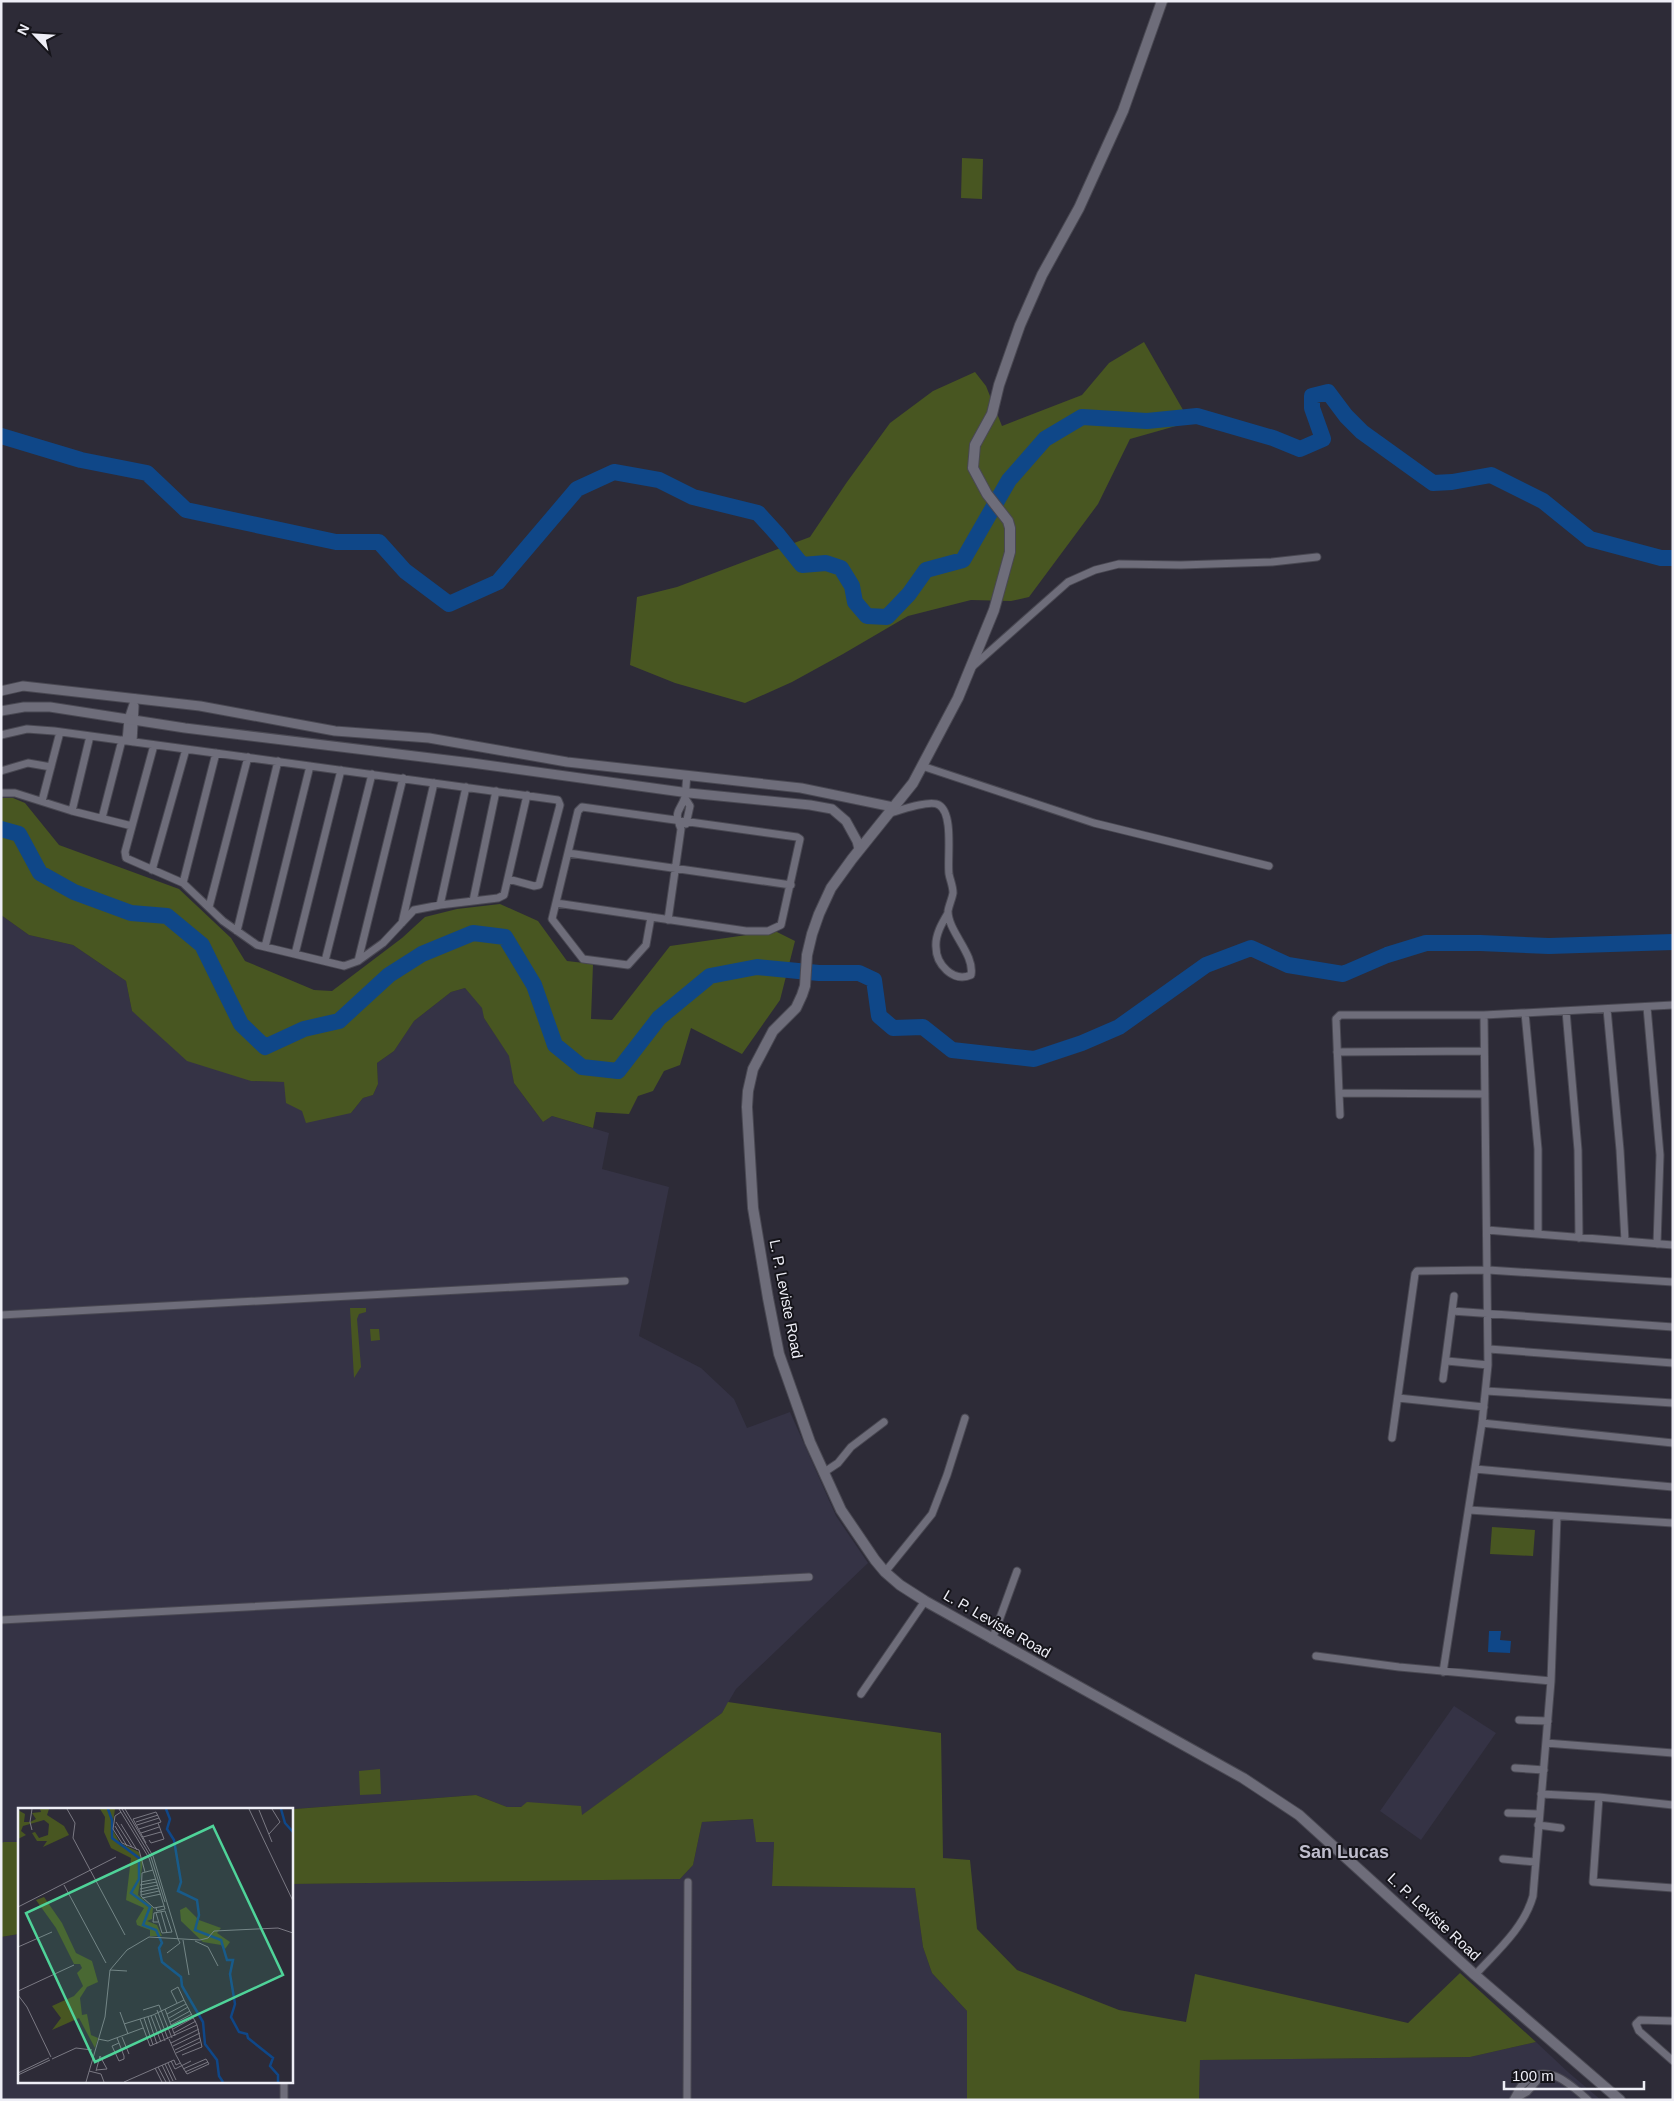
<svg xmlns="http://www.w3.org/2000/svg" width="1674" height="2101" font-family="Helvetica,sans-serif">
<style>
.built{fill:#353345}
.green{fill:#485621}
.water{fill:#0f4788}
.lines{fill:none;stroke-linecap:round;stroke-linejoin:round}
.river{stroke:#0f4788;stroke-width:16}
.minor-casing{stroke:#494852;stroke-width:9}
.tertiary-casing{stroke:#494852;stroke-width:11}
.secondary-casing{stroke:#494852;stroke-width:12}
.minor{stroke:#6e6d7a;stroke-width:7}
.tertiary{stroke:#6e6d7a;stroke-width:9}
.secondary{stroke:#6e6d7a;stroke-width:10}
.labels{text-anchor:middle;stroke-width:4;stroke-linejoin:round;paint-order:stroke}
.street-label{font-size:15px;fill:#eeeef6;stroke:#15141a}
.quarter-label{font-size:18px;font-weight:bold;fill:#bfbecd;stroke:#15141a}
.inset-river{fill:none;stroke:#0f4788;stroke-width:2.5}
.inset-road{fill:none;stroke:#7a7983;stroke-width:1}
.view{fill:#4fd399;fill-opacity:0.15;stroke:#4fd399;stroke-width:2.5}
.inset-edge{fill:none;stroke:#eeeef6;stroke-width:2.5}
</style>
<rect width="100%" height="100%" fill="#2d2b37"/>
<path class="built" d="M1 915 29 935 73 945 126 981 132 1011 251 1081 284 1082 351 1113 363 1098 373 1095 378 1084 377 1063 394 1051 414 1021 451 992 465 988 483 1008 484 1018 510 1057 514 1083 543 1122 552 1116 609 1133 602 1169 669 1187 639 1336 701 1368 734 1399 747 1428 790 1412 836 1516 868 1563 736 1689 722 1713 581 1816 580 1806 507 1807 476 1795 282 1810H19V1842L1 1843Z
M1454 1706 1496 1733 1421 1840 1380 1811Z
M754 1819 774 1842 772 1886 915 1887 923 1947 932 1973 967 2011V2100H1V1937L19 1934V2082H291V1884L680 1879 693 1865 702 1822Z
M1536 2042 1568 2072 1601 2100H1199L1200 2060 1470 2057Z"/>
<path class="green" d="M962 158 983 159 982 199 961 198Z
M1144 342 1190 422 1130 439 1098 504 1029 597 1011 601 971 600 908 616 843 654 792 682 745 703 675 683 630 665 637 597 677 587 810 537 847 482 890 423 933 391 975 372 986 386 1002 426 1082 395 1109 363Z
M1 798H13L25 803 59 845 179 889 231 938 245 961 314 990 332 991 402 938 425 917 457 909 500 904 538 921 567 961 593 964 591 1019 612 1020 670 946 775 931 795 941 780 1000 742 1054 691 1028 680 1065 664 1071 653 1091 638 1096 629 1114 596 1112 593 1128 552 1116 543 1122 514 1083 509 1056 484 1018 482 1008 465 988 451 992 414 1021 394 1051 377 1063 378 1084 373 1095 363 1098 351 1113 306 1123 302 1111 286 1103 284 1082 251 1081 187 1061 132 1011 126 981 73 945 29 935 1 915Z
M350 1308H366V1312L359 1314 357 1319 361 1367 354 1378Z
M370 1329H379L380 1340 371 1341Z
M1492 1527 1535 1530 1533 1556 1490 1554Z
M728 1702 941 1733 943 1858 970 1860 977 1929 1017 1970 1119 2010 1186 2022 1195 1974 1408 2023 1460 1973 1536 2042 1470 2057 1200 2060 1199 2100H967V2011L932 1973 923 1947 915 1888 772 1886 774 1842H756L753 1819 702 1822 693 1865 680 1879 291 1884V1810H282L476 1795 507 1807H521L527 1802 581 1806 582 1815 722 1713Z
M380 1769 381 1794 360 1795 359 1771Z
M4 1842H19V1934L1 1937V1843Z"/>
<path class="water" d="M1489 1631H1501L1500 1640 1511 1641 1510 1653 1488 1652Z"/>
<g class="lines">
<path class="river" d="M1 436 81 460 147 473 186 510 336 542H379L405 571 449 604 498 582 577 489 614 472 659 480 693 497 758 513 778 535 802 565 826 563 841 568 852 586 855 602 867 616 887 617 909 594 926 570 963 560 1009 480 1045 439 1082 417 1147 421 1197 416 1273 438 1300 449 1323 439 1312 408V396L1328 392 1346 416 1362 432 1433 483 1452 482 1491 475 1543 501 1590 539 1661 558H1673
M1 829 19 834 40 873 74 892 131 913 167 916 202 945 241 1024 265 1047 304 1029 339 1021 389 975 422 954 473 933 505 937 534 985 555 1045 582 1067 618 1071 659 1018 710 976 757 967 819 973H859L874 980 879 1016 893 1028 923 1027 952 1050 1034 1059 1082 1043 1119 1027 1206 965 1251 948 1288 965 1343 974 1387 955 1426 943H1480L1549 946 1673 942"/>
<g class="minor-casing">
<path id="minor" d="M971 668 1068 582 1095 570 1119 564 1181 565 1272 562 1317 557
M1 735 27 729 54 731 558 800 560 805 539 885 534 886 508 879
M126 741 128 719 135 698
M133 742 135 706
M154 745 125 852 126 858 183 883 223 921 257 945 344 966 358 961 383 943 414 910 440 905 498 898 504 895 527 795
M922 766 1094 823 1269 866
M1 771 28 763 51 767
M1 793H15L72 811 132 826
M685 798 690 806 686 824
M42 801 60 732
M72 811 90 736
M887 814C898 811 930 799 939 805 954 814 947 858 949 874 950 880 953 886 953 893 952 899 949 905 948 911 948 932 975 954 971 975 953 983 936 964 936 947 935 935 942 923 948 913
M102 818 122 740
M568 853 791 885
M152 870 186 749
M183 883 216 753
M473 901 496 791
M556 903 746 931H768L781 925 800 839 797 837 582 807 578 811 552 919 583 959 628 965 646 945 651 917
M440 905 466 787
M209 907 248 757
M668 920 681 829C673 810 680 812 685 797 686 791 686 782 687 776
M402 923 434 783
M237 931 278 761
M265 947 310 766
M295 954 341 770
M325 961 372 774
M358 961 403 778
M1647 1007 1660 1155 1657 1244
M1607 1009 1620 1150 1625 1241
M1566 1011 1578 1150 1579 1238
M1525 1013 1538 1149V1234
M1484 1015H1340L1336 1019 1339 1093 1485 1094
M1337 1052 1484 1051
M1339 1093 1340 1115
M1487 1230 1673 1245
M1452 1311 1673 1327
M1 1315 625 1281
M1489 1349 1673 1363
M1447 1361 1488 1365
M1443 1379 1454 1296
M1486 1391 1673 1403
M1398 1398 1484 1407
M1482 1423 1673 1443
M1392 1438 1415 1274 1417 1271 1488 1270 1673 1282
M1475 1469 1673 1487
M823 1473 838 1463 851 1447 884 1422
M1469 1510 1673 1523
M885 1572 932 1514 947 1475 965 1418
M1 1620 809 1577
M992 1640 1017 1571
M1316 1656 1399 1667 1551 1681
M1443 1672 1482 1423 1488 1365 1484 1015 1673 1005
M861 1694 925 1601
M1519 1720 1548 1721
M1546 1743 1673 1753
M1515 1768 1544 1770
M1541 1794 1599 1797 1673 1805
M1599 1797 1593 1882 1673 1888
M1508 1813 1539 1814
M1538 1825 1561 1828
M1503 1859 1535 1862
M1475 1975C1497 1951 1524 1928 1533 1896L1551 1681 1557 1516
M1673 2021 1640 2020 1636 2024 1639 2031 1673 2061
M1514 2099 1527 2092 1542 2075
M284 2100V2082
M687 2100 688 1882
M1513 2100C1516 2095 1518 2090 1521 2086 1544 2059 1569 2083 1588 2100"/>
</g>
<g class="tertiary-casing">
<path id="tertiary" d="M1 691 23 686 200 706 335 731 429 738 567 762 801 788 893 807
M1 711 24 707H50L185 728 472 763 689 793 810 805 832 809 846 821 857 841 859 849"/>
</g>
<g class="secondary-casing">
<path id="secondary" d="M1162 1 1123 111 1079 208 1042 275 1020 325 999 385 992 414 975 445 973 468 987 494 1008 521 1010 528V552L994 610 958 698 913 783 852 859 831 888 819 914 812 934 807 955 805 986 802 995 796 1008 773 1031 753 1069 748 1091 747 1107 753 1208 768 1298 779 1354 810 1442 841 1510 875 1560 885 1572 900 1585 925 1601 1243 1778 1299 1815 1475 1975 1620 2100"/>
</g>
<use href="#minor" class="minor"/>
<use href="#tertiary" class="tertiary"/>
<use href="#secondary" class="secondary"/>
</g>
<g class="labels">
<g class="street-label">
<text transform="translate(786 1299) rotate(79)" y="5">L. P. Leviste Road</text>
<text transform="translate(997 1624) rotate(30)" y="5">L. P. Leviste Road</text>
<text transform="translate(1434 1917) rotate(43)" y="5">L. P. Leviste Road</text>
</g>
<g class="quarter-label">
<text x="1344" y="1858">San Lucas</text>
</g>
</g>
<g transform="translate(18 1808)">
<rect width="275" height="275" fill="#2d2b37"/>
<path d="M22 1H31L29 7 46 18 51 27 25 39 29 33H19L14 25 17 24 21 30 30 27 31 16 26 12 5 18 3 23 8 27 0 31V2L7 6 6 14H12L18 11 14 5 23 4ZM82 1H97L94 21 102 35 121 44 125 53 120 87 135 100 134 111 129 113 139 117 144 128H132V122L119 117 118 113 126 100 108 92 113 50 93 40 86 24 87 9ZM26 89 44 115 58 145 74 153 80 174 69 179 62 190 64 207 69 206 73 227 80 230 77 240 61 210 34 222 43 210 34 198 56 188 65 178 59 165 64 160 62 156H56L38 120 18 92ZM168 99 181 112 203 120 199 125 212 134 207 141 203 137 185 134 163 113 162 102Z" fill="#485621"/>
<path class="inset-river" d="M90 1 94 12V30L121 50V71L113 85 132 99 125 117 138 122 144 135 141 140 144 154 163 169 164 178 185 214 187 236 199 252 201 268 205 274M148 1 152 11 149 21 156 32 163 74 160 83 179 92 181 107 177 122 203 132 209 152H215L212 166 217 196 213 209 221 224 229 226 230 230 255 250 252 258 260 267V274M263 1 267 15 275 24"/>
<path class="inset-road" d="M14 1 12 14 14 22M49 1 57 15 55 30 107 127M101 1 131 50 147 101 139 103 138 100M104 1 133 49 147 94M107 1 135 48 160 131M231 1 275 93M241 2 254 34M103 4 97 8 95 21 104 35 121 42 127 64M98 14 114 39M118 14 140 7M103 16 119 42M119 17 141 10M97 18 109 38M121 21 143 14 138 4 115 11 128 35M123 25 141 19M251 26 262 14 254 1M125 29 143 24M131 32 133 35 146 31 140 15M135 62 124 65 123 88 136 100 146 98M123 74 138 71M46 77 88 155M122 77 139 74M122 81 140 77M122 84 141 80M123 87 141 83M124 90 143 86M0 99 98 49M143 104 149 125M138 105 144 125 154 124 147 103 136 105 135 114H140M165 132 171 167M177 133 190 139 200 158M0 139 34 124M149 145 162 135 160 131M92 162 109 163M0 183 56 157M0 187 9 199 33 249M159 195 153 183 160 179 166 192M147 201 157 228M125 202 141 197 154 230M139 202 150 231M102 204 110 226M149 206 168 196M137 207 147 233M133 208 143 234M130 209 139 236M126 210 135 237M151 210 170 199M122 211 132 238 179 217 184 239 164 247M152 214 172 203M106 216 135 207 166 192 179 217M153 217 174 206M155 221 175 210M156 225 178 213M104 229 111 246M99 230 101 235 106 248V251L101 253 94 238 101 235M80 231 90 233 125 220M151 231 158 247 164 258 169 266 191 256 188 251 165 261M153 235 181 221M155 238 182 225M157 242 182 230M158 245 182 234M34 251 58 240 74 242M153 253 157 261 173 253M150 255 158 272M147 256 155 273M144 257 152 274M140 259 148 274M137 260 144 274M78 262 89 261 82 248M71 263 83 266 86 274M78 263 82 248M167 264 190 254M0 265 31 250M0 267 32 252M68 274 87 209 92 162 109 142 131 129 182 132 190 130 196 123 260 120 275 125M106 274 156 252 158 257 162 255"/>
<path class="view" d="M195 18 265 167 77 254 8 105Z"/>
<rect width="275" height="275" class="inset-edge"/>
</g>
<rect width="1674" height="2101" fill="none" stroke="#eeeef6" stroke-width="5"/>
<g transform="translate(35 35) rotate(295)" stroke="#15141a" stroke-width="4" paint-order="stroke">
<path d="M0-4L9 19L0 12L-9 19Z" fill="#eeeef6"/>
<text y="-8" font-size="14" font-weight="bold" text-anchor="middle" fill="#eeeef6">N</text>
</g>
<path d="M1504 2081v8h140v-8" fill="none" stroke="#eeeef6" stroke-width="2.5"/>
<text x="1512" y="2081" font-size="15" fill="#eeeef6" stroke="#15141a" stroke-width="4" paint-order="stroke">100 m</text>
</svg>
